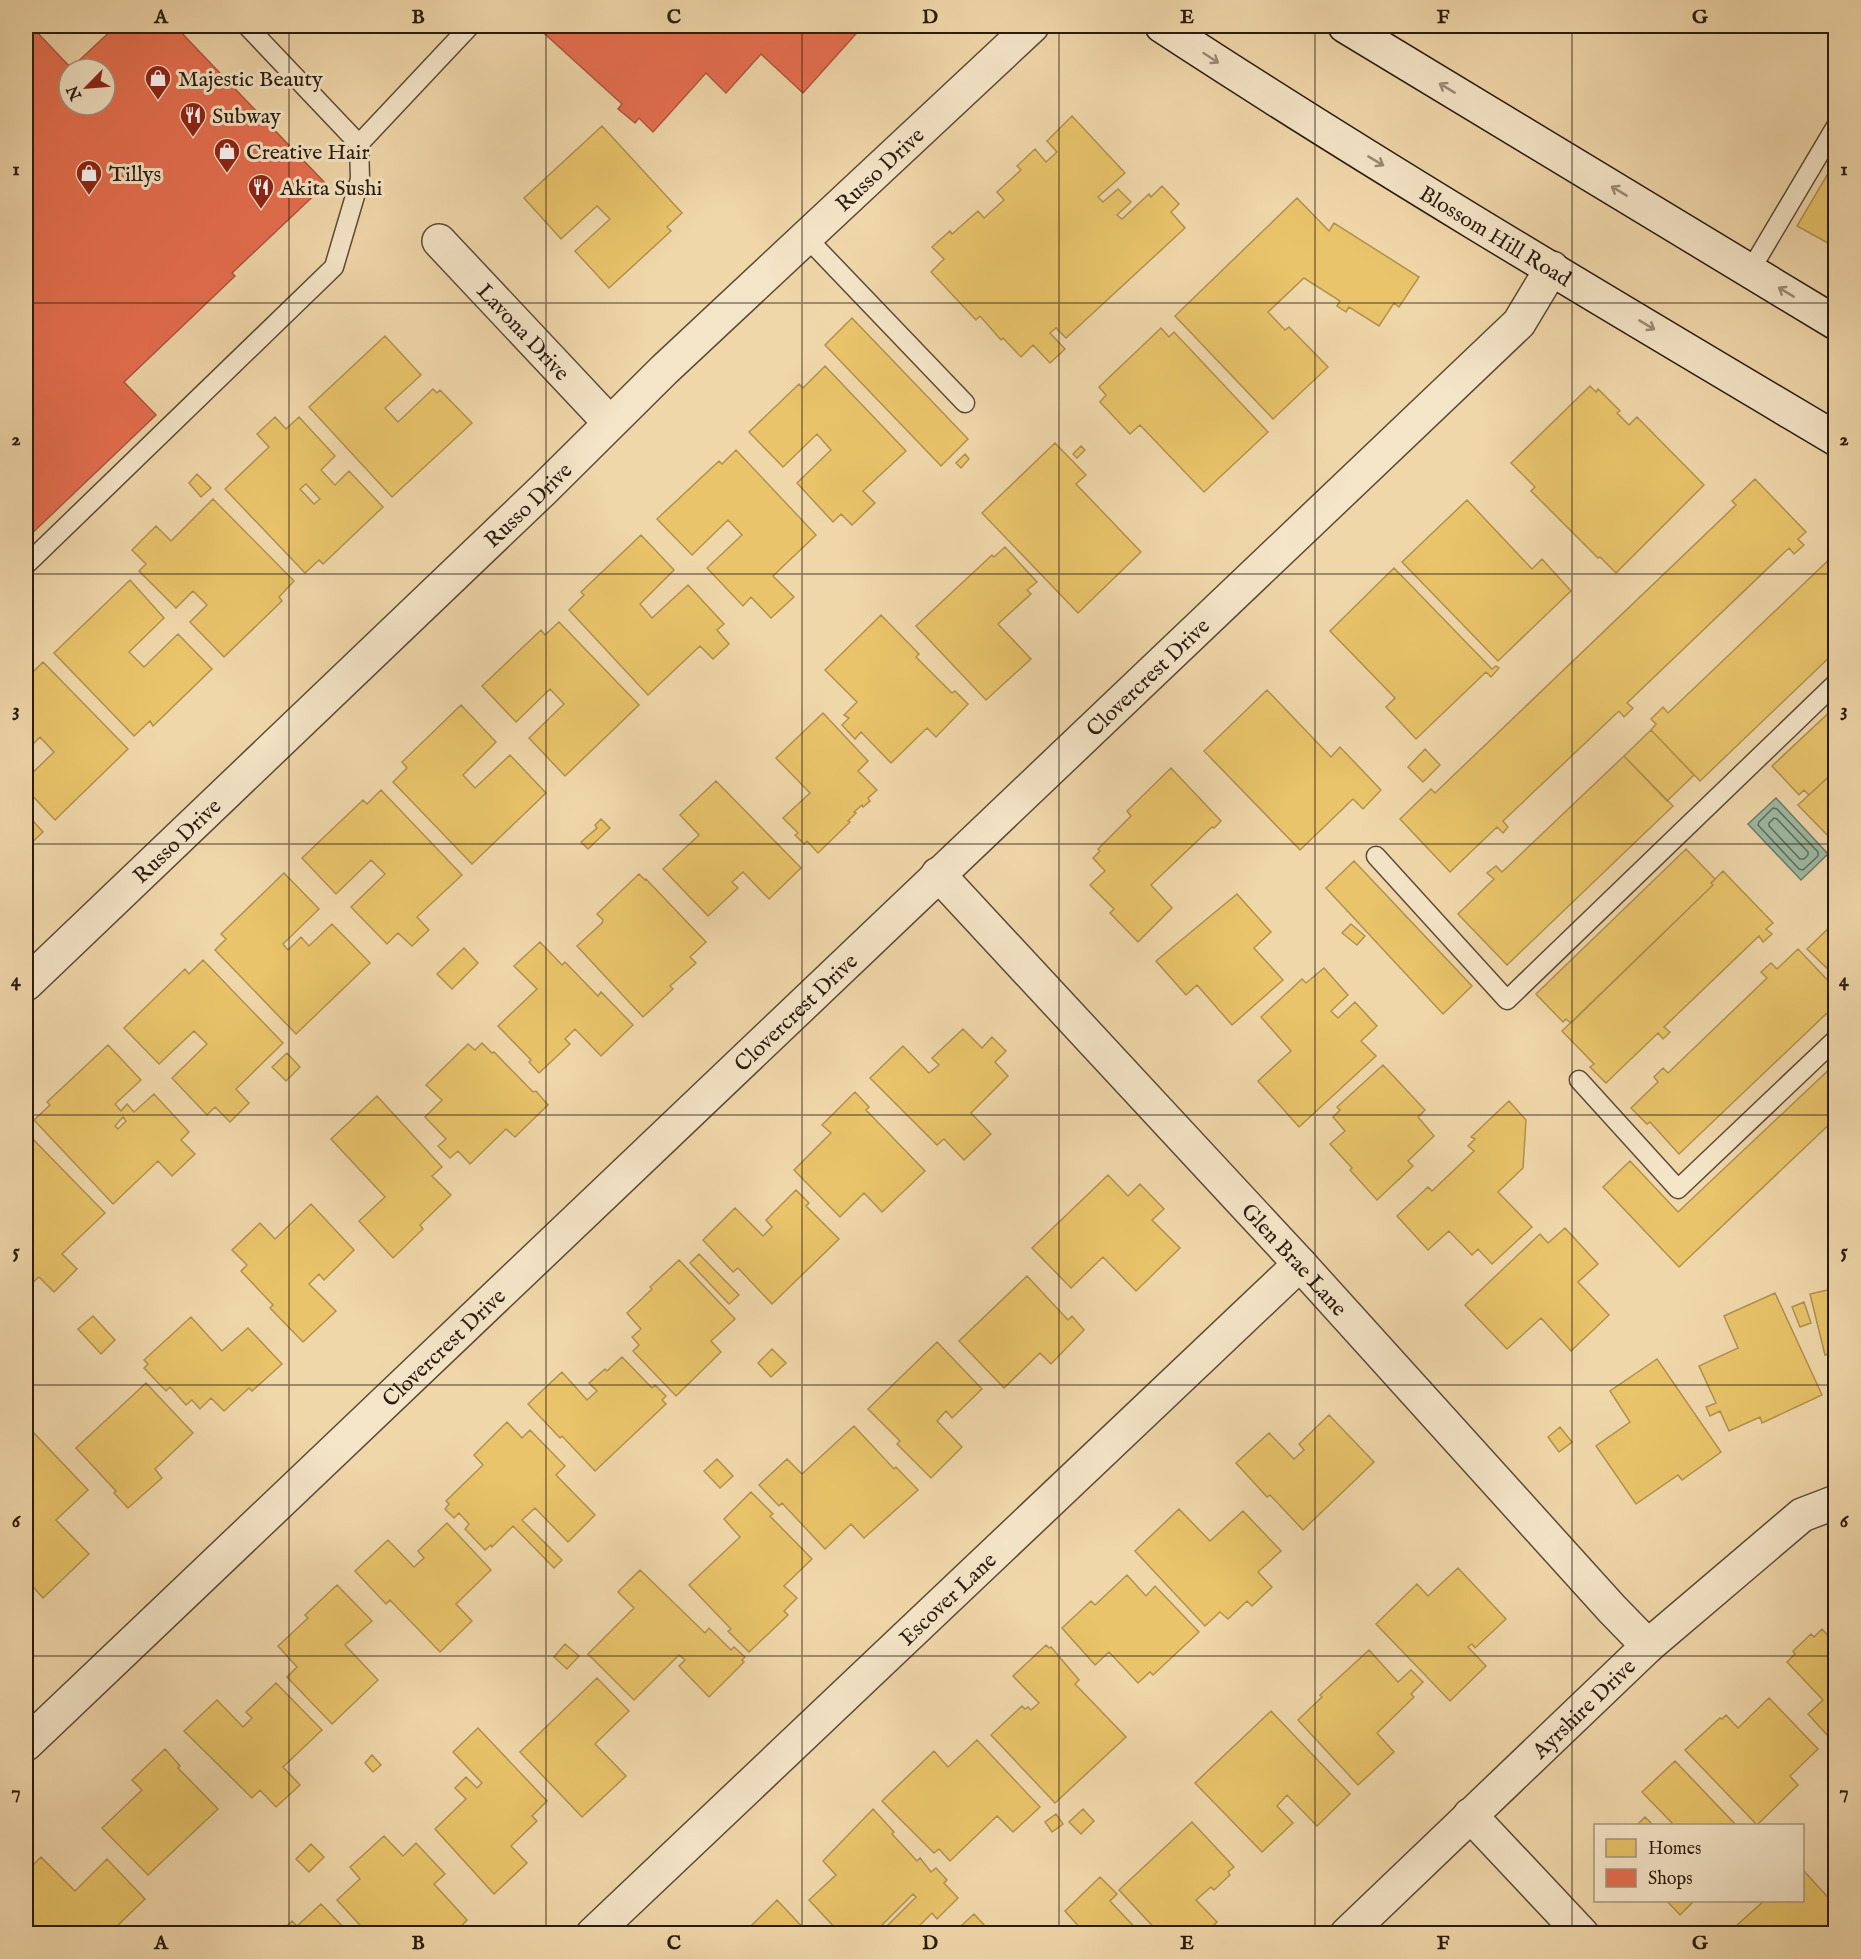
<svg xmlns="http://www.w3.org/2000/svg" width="1861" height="1959" font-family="'IM FELL English',serif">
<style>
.water{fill:#9bbaa4;stroke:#6e7b68;stroke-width:1.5}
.homes{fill:#e9c46a;stroke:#b0924f;stroke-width:1.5;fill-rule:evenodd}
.shops{fill:#e76f51;stroke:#ae563d;stroke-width:1.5;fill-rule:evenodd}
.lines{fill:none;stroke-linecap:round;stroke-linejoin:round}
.shore{stroke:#626b5a;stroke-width:1.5}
.service-casing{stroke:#5c4b36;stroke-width:21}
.minor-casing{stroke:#5c4b36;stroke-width:36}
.secondary-casing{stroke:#2a1c0f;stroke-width:36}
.service{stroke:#f5e5c8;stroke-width:18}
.minor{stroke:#f5e5c8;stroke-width:33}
.secondary{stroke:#f5e5c8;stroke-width:33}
.oneway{stroke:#9a8b75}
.grid{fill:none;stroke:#2a1c0f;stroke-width:1.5;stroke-opacity:0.55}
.labels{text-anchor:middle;stroke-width:6;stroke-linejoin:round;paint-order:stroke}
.poi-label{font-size:22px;fill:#2a1c0f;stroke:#f5e5c8;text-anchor:start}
.street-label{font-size:22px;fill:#2a1c0f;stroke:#f5e5c8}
.neatline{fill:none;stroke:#2a1c0f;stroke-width:2}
.grid-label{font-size:20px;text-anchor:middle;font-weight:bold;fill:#2a1c0f}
</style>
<rect width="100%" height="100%" fill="#f0d7aa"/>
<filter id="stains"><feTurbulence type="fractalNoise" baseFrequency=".00333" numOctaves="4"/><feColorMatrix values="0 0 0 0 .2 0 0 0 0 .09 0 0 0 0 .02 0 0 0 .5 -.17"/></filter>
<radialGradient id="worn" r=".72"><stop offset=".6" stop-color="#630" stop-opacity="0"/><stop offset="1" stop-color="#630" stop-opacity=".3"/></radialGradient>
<path class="water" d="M1776 798 1828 854 1801 880 1748 824Z"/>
<path class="homes" d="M1072 116 1125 173 1098 197 1103 202 1118 189 1131 202 1117 215 1122 219 1149 194 1151 197 1162 186 1179 204 1171 212 1185 228 1066 338 1056 328 1050 333 1065 349 1050 363 1033 345 1021 357 1003 338 1001 340 980 316 976 320 931 272 944 259 932 247 950 231 952 234 978 211 984 218 1004 200 997 192 1021 170 1017 166 1035 149 1046 162 1057 152 1047 141Z
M602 126 682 213 667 227 671 231 609 288 575 251 610 219 597 206 561 239 524 198Z
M1836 160V247H1835L1797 226Z
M1297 198 1329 231 1334 223 1419 277 1399 307 1394 303 1379 326 1349 307 1346 312 1337 306 1340 301 1304 278 1268 312 1285 330 1289 327 1328 367 1273 419 1175 316Z
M852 318 968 439 941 466 825 345Z
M1161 328 1169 337 1174 332 1268 432 1204 492 1140 425 1130 434 1100 402 1106 395 1099 387Z
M385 336 421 375 385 408 398 422 433 389 437 393 440 390 472 423 392 497 309 407Z
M825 366 906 451 863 491 875 503 852 525 841 514 833 522 797 483 831 450 817 434 783 467 749 432 799 384 803 388Z
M1590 386 1596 392 1598 389 1620 411 1617 413 1629 425 1637 417 1704 485 1616 573 1600 557 1598 558 1531 491 1535 487 1511 463Z
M275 417 286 429 299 417 335 456 321 470 335 485 349 471 383 507 323 564 319 560 305 573 225 489 269 447 257 434ZM306 484 320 499 314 504 300 489Z
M1055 443 1086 475 1076 484 1141 552 1078 613 982 513Z
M1081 446 1085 450 1077 458 1073 454Z
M736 450 816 535 773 576 794 597 771 618 751 597 743 606 707 568 742 535 728 520 692 555 657 519 719 461 722 464Z
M965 454 969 459 961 468 956 463Z
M197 474 211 488 201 497 189 483Z
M1755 479 1806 532 1798 539 1804 545 1794 554 1789 548 1627 703 1633 708 1624 717 1619 711 1503 821 1508 827 1503 833 1497 827 1450 872 1400 819 1431 789 1435 793 1736 505 1732 501Z
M213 499 294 581 279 597 282 601 224 657 190 622 207 605 193 591 176 608 139 571 146 564 132 550 156 526 171 541Z
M1467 500 1532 569 1542 559 1571 591 1498 661 1402 562Z
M641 535 674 570 640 604 652 618 688 585 724 624 717 630 729 644 713 659 700 646 648 695 569 610 584 595 581 592Z
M1836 539V552L1830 545Z
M1005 547 1037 582 1027 590 1031 594 998 624 1031 659 986 700 916 626 992 555 994 557Z
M1836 553V651L1700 781 1651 730 1656 724 1651 719 1663 707 1668 713Z
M1394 568 1492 669 1496 666 1499 668 1491 677 1486 672 1416 739 1386 707 1395 698 1330 631Z
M130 580 164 618 129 652 144 667 178 634 212 669 153 726 150 721 134 736 54 653Z
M881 615 919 654 916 657 952 693 955 691 968 704 936 737 927 728 891 763 861 732 855 739 842 725 849 718 844 715 857 702 825 670Z
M559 622 639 705 565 776 529 738 564 704 550 689 516 722 482 686 541 630 545 635Z
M43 662 128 749 55 820 26 789V779L54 752 40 737 26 751V679Z
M1267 690 1331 757 1340 747 1381 790 1363 809 1353 799 1300 850 1204 751Z
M461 705 496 742 463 775 475 788 510 755 546 793 472 864 393 782 407 768 402 762Z
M1836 706V770L1809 795 1804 790 1799 795 1772 766Z
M823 713 868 761 858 771 877 790 868 798 870 801 863 807 862 805 854 812 856 813 848 821 850 822 818 853 807 841 804 844 795 835 798 833 783 818 810 793 776 758Z
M1651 730 1694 775 1667 801 1624 756Z
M1425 749 1440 765 1423 782 1408 767Z
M1624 756 1673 806 1507 965 1458 914 1494 879 1487 873 1496 866 1502 872Z
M1171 768 1221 821 1214 828 1212 827 1151 885 1172 908 1138 942 1110 913 1114 909 1090 885 1105 871 1093 858 1100 851 1098 849 1131 816 1127 811Z
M1836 770V850L1828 842 1831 839 1798 805Z
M716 781 801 868 769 899 743 872 732 882 738 888 708 916 663 869 699 835 680 815Z
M381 790 462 875 417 917 429 930 412 946 398 933 387 944 351 907 385 874 371 860 336 894 302 858 363 800 367 804Z
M26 813 43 832 26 848Z
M601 819 610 828 588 849 581 842 597 828 595 825Z
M1686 849 1715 879 1711 883 1713 885 1571 1023 1566 1019 1563 1022 1536 994Z
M1354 861 1472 986 1443 1014 1326 888Z
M1723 871 1773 923 1766 929 1772 934 1763 942 1759 936 1664 1027 1670 1032 1663 1039 1658 1033 1606 1083 1590 1067 1594 1064 1562 1031 1713 885 1711 883Z
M284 873 319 909 283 944 288 950 301 937 309 946 332 924 370 963 296 1034 215 950 226 939 221 934Z
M639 874 645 880 646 879 706 942 690 957 696 963 670 986 673 989 643 1017 577 946 602 923 603 920 597 914Z
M1237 894 1271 932 1254 948 1283 980 1232 1025 1197 985 1186 995 1156 961Z
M1836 921V977L1807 949Z
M1351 924 1365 936 1357 945 1342 933Z
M540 942 562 965 565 962 598 996 601 992 633 1025 601 1056 575 1029 565 1039 570 1044 539 1073 529 1062 531 1060 498 1026 537 989 514 966Z
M464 948 478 963 452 989 437 974Z
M1798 949 1836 989V1010L1829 1016 1826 1014 1679 1154 1650 1122 1647 1124 1631 1108 1658 1082 1654 1077 1663 1068 1668 1073 1767 978 1761 972 1771 963 1777 969Z
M203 960 283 1043 236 1089 249 1103 230 1122 215 1107 207 1115 172 1078 207 1044 194 1031 159 1064 124 1028 185 969 189 974Z
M1324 968 1348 995 1331 1011 1338 1018 1355 1002 1377 1026 1361 1041 1376 1056 1299 1127 1258 1081 1291 1051 1261 1017 1302 979 1306 983Z
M963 1029 982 1048 992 1037 1006 1051 995 1062 1008 1076 971 1113 991 1134 964 1160 944 1139 937 1145 870 1078 903 1046 929 1073 939 1065 932 1058Z
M482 1043 492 1053 494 1052 533 1092 536 1091 548 1105 515 1137 506 1129 470 1164 458 1151 450 1158 438 1146 446 1139 425 1117 442 1100 426 1085 468 1044 475 1050Z
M108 1045 141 1080 115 1104 121 1111 127 1104 134 1112 154 1094 189 1132 181 1140 195 1154 172 1176 158 1161 113 1204 34 1120 50 1105 47 1102ZM123 1117 126 1121 118 1129 115 1126Z
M287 1053 300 1067 286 1081 272 1067Z
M1836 1063V1118L1679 1267 1603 1187 1630 1161 1678 1212Z
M1383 1065 1425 1110 1418 1117 1434 1136 1408 1161 1413 1166 1377 1200 1350 1170 1352 1168 1330 1144 1345 1131 1333 1117 1340 1110 1337 1107Z
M855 1092 869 1107 866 1110 925 1171 882 1212 864 1193 840 1217 794 1170 831 1133 822 1125Z
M377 1096 442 1167 432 1176 451 1195 420 1225 423 1229 393 1258 359 1221 385 1197 331 1139Z
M1509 1101 1526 1120 1523 1168 1498 1192 1532 1227 1492 1264 1478 1249 1472 1255 1449 1231 1428 1250 1397 1216 1428 1187 1432 1191 1474 1151 1468 1146 1475 1139 1471 1137Z
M26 1132 105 1213 62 1254 77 1269 54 1292 39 1277 31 1284 26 1279V1217L29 1213 26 1210Z
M1108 1175 1128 1196 1140 1184 1164 1209 1152 1220 1180 1248 1136 1291 1103 1257 1071 1288 1032 1248Z
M796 1190 809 1203 806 1206 839 1239 772 1304 738 1268 733 1272 703 1240 735 1208 763 1236 772 1227 766 1220Z
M311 1204 354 1250 324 1280 319 1274 309 1284 336 1311 303 1342 270 1308 273 1305 241 1271 247 1265 232 1250 260 1223 275 1239Z
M1565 1228 1598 1264 1578 1282 1609 1315 1571 1351 1541 1318 1507 1349 1465 1305 1540 1234 1548 1243Z
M699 1254 739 1295 729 1304 690 1263Z
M679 1260 735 1319 711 1341 721 1352 676 1396 633 1351 639 1345 632 1337 641 1329 627 1313 652 1289 650 1287Z
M1027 1276 1068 1320 1072 1316 1084 1330 1051 1364 1040 1353 1004 1388 959 1341Z
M1836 1288V1352L1825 1355 1810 1294Z
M1775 1293 1822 1395 1762 1423 1760 1417 1729 1431 1720 1411 1710 1416 1706 1407 1716 1403 1699 1366 1738 1348 1724 1316Z
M1804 1302 1811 1323 1800 1327 1792 1307Z
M93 1316 115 1340 101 1354 78 1329Z
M191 1317 222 1351 248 1328 282 1364 252 1391 249 1388 224 1411 211 1398 200 1409 192 1400 186 1405 170 1387 166 1391 144 1368 148 1364 144 1360Z
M937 1342 982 1389 952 1418 946 1411 937 1421 962 1447 931 1478 897 1444 900 1441 868 1409Z
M772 1349 786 1363 771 1377 758 1363Z
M622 1357 652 1388 655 1385 666 1396 662 1400 666 1404 595 1471 562 1436 560 1438 528 1404 562 1372 587 1400 597 1391 589 1383 605 1369 607 1371Z
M1657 1359 1721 1452 1682 1480 1678 1475 1636 1504 1596 1446 1630 1422 1610 1391Z
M146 1383 193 1433 155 1469 162 1478 128 1508 114 1493 116 1491 76 1448Z
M1329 1415 1374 1462 1303 1530 1270 1495 1267 1497 1236 1463 1269 1433 1294 1459 1304 1450 1299 1444Z
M507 1422 522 1438 530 1430 565 1466 556 1475 595 1515 568 1542 535 1508 522 1520 562 1560 554 1568 513 1526 492 1547 491 1545 485 1550 465 1529 469 1524 459 1513 454 1518 445 1509 449 1504 446 1501 483 1465 474 1455Z
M854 1426 894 1469 896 1467 918 1490 864 1538 851 1524 825 1549 782 1503 779 1506 759 1485 787 1459 802 1474Z
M1560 1427 1572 1442 1559 1452 1548 1437Z
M33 1432 88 1490 56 1520 89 1554 43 1598 26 1579V1439Z
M717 1459 733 1476 720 1488 704 1471Z
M751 1492 773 1514 770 1516 812 1559 784 1586 797 1598 784 1611 788 1615 749 1652 728 1631 731 1629 689 1585 740 1537 724 1519Z
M1179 1509 1210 1541 1243 1511 1281 1551 1258 1572 1272 1587 1252 1606 1247 1601 1228 1619 1220 1612 1205 1626 1135 1551Z
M447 1523 491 1570 456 1604 472 1621 440 1652 390 1600 386 1604 355 1571 388 1540 414 1567 424 1558 418 1551Z
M1458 1568 1506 1619 1475 1648 1472 1644 1468 1647 1486 1666 1450 1701 1376 1624 1417 1584 1428 1596Z
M640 1570 705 1633 709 1628 731 1650 734 1647 745 1657 742 1660 744 1662 709 1697 679 1666 685 1660 679 1655 634 1700 588 1654 634 1608 618 1592Z
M1127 1575 1146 1596 1155 1586 1199 1632 1153 1675 1150 1672 1138 1683 1109 1652 1095 1665 1062 1628 1091 1601 1095 1605Z
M337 1585 372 1621 345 1645 378 1680 332 1724 287 1677 297 1667 278 1646 308 1618 305 1615Z
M1822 1629 1836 1644V1729L1828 1736 1808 1714 1823 1700 1787 1662 1795 1654 1793 1651 1811 1634 1814 1637Z
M565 1644 579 1656 567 1669 554 1657Z
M1046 1645 1049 1648 1051 1647 1079 1680 1075 1684 1126 1737 1055 1803 991 1735 1022 1706 1025 1709 1028 1707 1031 1710 1039 1703 1013 1676Z
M1369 1650 1398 1682 1411 1670 1423 1682 1411 1694 1414 1697 1377 1733 1394 1752 1358 1785 1298 1720 1322 1697 1320 1695Z
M597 1678 629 1711 595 1744 626 1776 582 1817 520 1752Z
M276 1683 322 1730 283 1767 300 1785 276 1807 260 1790 252 1798 184 1731 217 1700 243 1727 252 1718 246 1712Z
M1769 1698 1818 1749 1790 1776 1798 1785 1757 1825 1685 1750 1720 1718 1722 1719 1726 1715 1738 1728Z
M1271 1711 1350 1794 1317 1826 1287 1795 1277 1806 1293 1823 1262 1852 1195 1783Z
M478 1728 547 1801 532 1816 537 1821 511 1846 527 1863 494 1894 435 1829 466 1799 455 1788 466 1777 477 1788 482 1783 453 1752Z
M977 1740 1040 1807 1013 1832 997 1816 950 1861 939 1849 934 1853 882 1801 934 1751 948 1767Z
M165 1749 180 1766 178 1768 218 1809 148 1875 102 1828 142 1790 132 1780Z
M372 1755 381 1765 373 1772 365 1763Z
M1675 1761 1737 1826H1669L1672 1823 1642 1792Z
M873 1809 894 1832 892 1834 917 1861 920 1858 931 1872 936 1868 947 1880 944 1883 958 1898 937 1919 932 1913 911 1934H841L809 1900 836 1875 823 1861ZM913 1894 916 1897 885 1928 882 1925Z
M1083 1809 1094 1821 1081 1834 1069 1822Z
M1056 1814 1063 1824 1052 1832 1045 1822Z
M1645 1817 1654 1826H1636Z
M1192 1822 1234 1867 1228 1872 1230 1875 1214 1890 1211 1887 1196 1900 1217 1922 1209 1930 1210 1934H1160L1119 1890Z
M384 1836 403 1856 416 1843 445 1874 434 1884 467 1920 454 1934H368L337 1900 360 1879 350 1867Z
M311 1844 324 1857 309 1872 296 1859Z
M41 1857 75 1891 107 1859 145 1899 112 1931 115 1934H30L26 1928V1872Z
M1802 1869 1836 1906V1934H1727L1765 1900H1802Z
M1100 1877 1117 1894 1110 1901 1141 1934H1074L1080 1928 1065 1911Z
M777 1900 809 1934H748L753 1928 751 1926Z
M1666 1900H1695L1680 1915Z
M321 1904 350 1934H279L292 1921 297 1926Z
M974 1914 985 1926 976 1934H967L961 1926Z"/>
<path class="shops" d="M116 26H175L326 184 232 273 235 276 124 382 156 415 26 539V38L34 29 71 68ZM69 69H105V105H69Z
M536 26H863L803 93 761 54 726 93 706 73 653 132 639 118 635 123 618 109 622 104Z"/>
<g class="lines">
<path class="shore" d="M1773 808 1777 809 1818 852V856L1803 870 1799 869 1758 825 1759 822Z
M1774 818 1777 819 1808 852V855L1804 859H1800L1769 826V823Z"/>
<g class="service-casing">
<path id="service" d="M359 144 470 26
M806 237 965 403
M1750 271 1836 126
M26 565 334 267 360 179 359 144 247 26
M1376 856 1507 1000 1836 683
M1579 1080 1678 1189 1836 1039"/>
</g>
<g class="minor-casing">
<g id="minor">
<path id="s1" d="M439 241 610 423"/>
<path id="s2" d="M938 874 1300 1264 1612 1609 1648 1646"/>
<path id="s3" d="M26 984 543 490 664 370 1032 26"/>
<path id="s4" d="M26 1744 1519 323 1552 268"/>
<path d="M1470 1815 1582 1934"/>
<path id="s5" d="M593 1934 1300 1264"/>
<path id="s6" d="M1347 1934 1648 1646 1802 1515 1836 1502"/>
</g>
</g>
<g class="secondary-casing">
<g id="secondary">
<path id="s7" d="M1162 26C1382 170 1609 304 1836 439"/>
<path d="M1345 26 1836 323"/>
</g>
</g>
<use href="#service" class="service"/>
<use href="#minor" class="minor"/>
<use href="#secondary" class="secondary"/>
</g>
<defs><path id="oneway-shaft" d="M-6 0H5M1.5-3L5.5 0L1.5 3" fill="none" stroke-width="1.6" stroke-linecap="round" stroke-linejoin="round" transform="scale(1.5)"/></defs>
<g class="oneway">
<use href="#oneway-shaft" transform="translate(1211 58) rotate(33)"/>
<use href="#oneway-shaft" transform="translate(1447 88) rotate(-149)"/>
<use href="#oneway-shaft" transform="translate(1376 161) rotate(31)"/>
<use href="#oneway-shaft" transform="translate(1619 191) rotate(-149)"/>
<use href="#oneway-shaft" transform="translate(1786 292) rotate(-149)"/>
<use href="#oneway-shaft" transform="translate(1647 325) rotate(31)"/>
</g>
<path class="grid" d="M289 26V1934M546 26V1934M802 26V1934M1059 26V1934M1315 26V1934M1572 26V1934M26 303H1836M26 574H1836M26 844H1836M26 1115H1836M26 1385H1836M26 1656H1836"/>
<defs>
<g id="shop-pin" transform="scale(1.35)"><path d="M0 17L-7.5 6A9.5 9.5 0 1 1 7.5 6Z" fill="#8f2418" stroke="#f5e5c8"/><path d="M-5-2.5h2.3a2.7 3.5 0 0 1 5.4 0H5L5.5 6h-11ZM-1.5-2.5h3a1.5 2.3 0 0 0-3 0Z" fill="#fff"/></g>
<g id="restaurant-pin" transform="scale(1.35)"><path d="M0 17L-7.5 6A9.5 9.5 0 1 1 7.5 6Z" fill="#8f2418" stroke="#f5e5c8"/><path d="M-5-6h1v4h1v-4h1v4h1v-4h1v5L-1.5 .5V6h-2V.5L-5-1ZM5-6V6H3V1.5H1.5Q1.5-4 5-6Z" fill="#fff"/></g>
</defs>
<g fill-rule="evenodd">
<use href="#shop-pin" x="158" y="78"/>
<use href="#restaurant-pin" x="193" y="115"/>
<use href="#shop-pin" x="227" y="151"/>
<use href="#shop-pin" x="89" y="173"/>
<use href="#restaurant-pin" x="261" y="187"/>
</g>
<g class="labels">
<g class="poi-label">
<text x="178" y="86">Majestic Beauty</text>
<text x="212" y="123">Subway</text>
<text x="246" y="159">Creative Hair</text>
<text x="109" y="181">Tillys</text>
<text x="280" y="195">Akita Sushi</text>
</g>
<g class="street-label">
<text dy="8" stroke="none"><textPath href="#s3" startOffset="1180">Russo Drive</textPath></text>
<text dy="8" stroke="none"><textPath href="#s7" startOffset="394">Blossom Hill Road</textPath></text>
<text dy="8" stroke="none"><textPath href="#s1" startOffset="124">Lavona Drive</textPath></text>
<text dy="8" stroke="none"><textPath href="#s3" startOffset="694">Russo Drive</textPath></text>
<text dy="8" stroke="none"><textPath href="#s4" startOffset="1548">Clovercrest Drive</textPath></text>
<text dy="8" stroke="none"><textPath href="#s3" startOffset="208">Russo Drive</textPath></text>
<text dy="8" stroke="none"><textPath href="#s4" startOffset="1062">Clovercrest Drive</textPath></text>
<text dy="8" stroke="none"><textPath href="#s2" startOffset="525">Glen Brae Lane</textPath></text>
<text dy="8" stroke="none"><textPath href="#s4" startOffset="576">Clovercrest Drive</textPath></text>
<text dy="8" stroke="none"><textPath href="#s5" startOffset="488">Escover Lane</textPath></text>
<text dy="8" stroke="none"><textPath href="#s6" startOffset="327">Ayrshire Drive</textPath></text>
</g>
</g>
<rect width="1861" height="1959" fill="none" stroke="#f0d7aa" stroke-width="66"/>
<rect x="1594" y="1824" width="210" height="78" fill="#f5e5c8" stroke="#a4957e" stroke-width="1.5"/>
<rect x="1606" y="1839" width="30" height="18" fill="#e9c46a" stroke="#a4957e" stroke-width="1.5"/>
<text x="1648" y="1854" font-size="18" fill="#2a1c0f">Homes</text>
<rect x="1606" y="1869" width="30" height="18" fill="#e76f51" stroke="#a4957e" stroke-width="1.5"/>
<text x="1648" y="1884" font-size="18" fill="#2a1c0f">Shops</text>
<g transform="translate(87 87) rotate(245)"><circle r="28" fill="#f5e5c8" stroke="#a4957e" stroke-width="1.5"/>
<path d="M0-4.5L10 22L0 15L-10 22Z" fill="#8f2418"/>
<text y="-9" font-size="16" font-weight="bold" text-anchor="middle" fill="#2a1c0f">N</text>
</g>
<rect x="33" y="33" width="1795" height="1893" class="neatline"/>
<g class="grid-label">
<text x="161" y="23">A</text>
<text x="418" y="23">B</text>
<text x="674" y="23">C</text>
<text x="930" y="23">D</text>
<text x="1187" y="23">E</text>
<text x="1443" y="23">F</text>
<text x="1700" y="23">G</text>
<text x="16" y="175">1</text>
<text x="1844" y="175">1</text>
<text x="16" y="445">2</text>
<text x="1844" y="445">2</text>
<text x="16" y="716">3</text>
<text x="1844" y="716">3</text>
<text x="16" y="986">4</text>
<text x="1844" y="986">4</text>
<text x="16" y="1257">5</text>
<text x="1844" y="1257">5</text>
<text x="16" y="1527">6</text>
<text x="1844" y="1527">6</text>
<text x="16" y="1798">7</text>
<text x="1844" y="1798">7</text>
<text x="161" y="1949">A</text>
<text x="418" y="1949">B</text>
<text x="674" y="1949">C</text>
<text x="930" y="1949">D</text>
<text x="1187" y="1949">E</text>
<text x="1443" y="1949">F</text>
<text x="1700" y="1949">G</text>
</g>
<rect width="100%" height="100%" filter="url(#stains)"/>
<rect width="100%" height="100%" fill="url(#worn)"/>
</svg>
